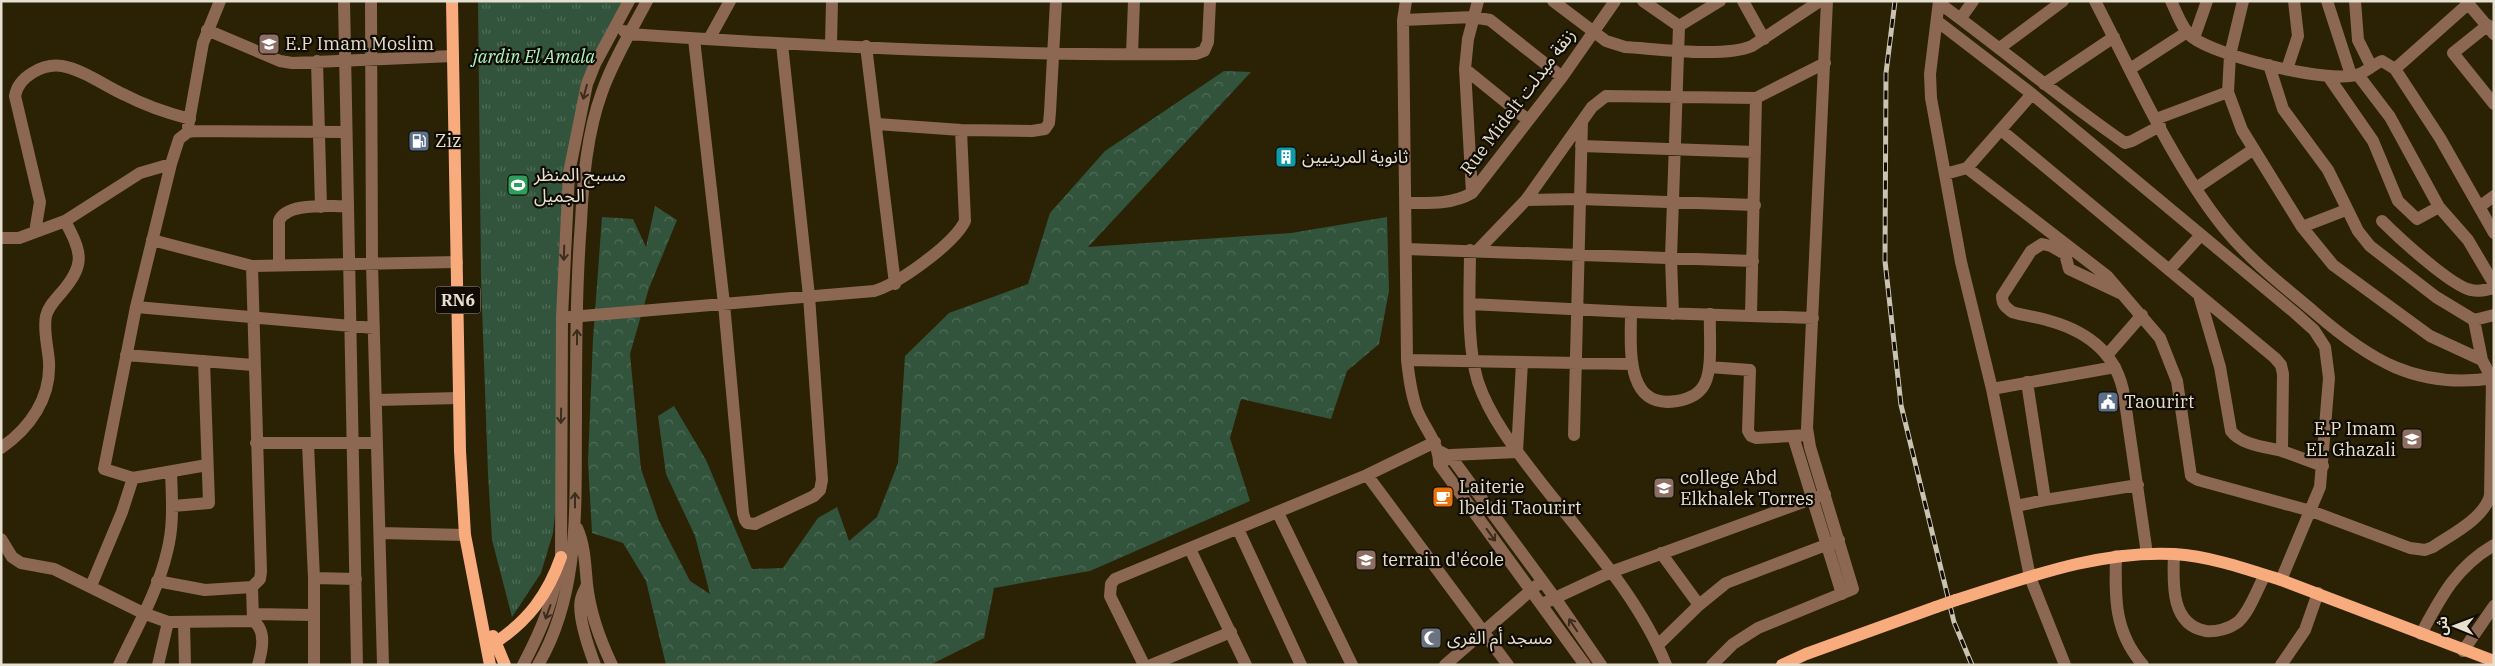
<svg xmlns="http://www.w3.org/2000/svg" width="2495" height="666" font-family="'IBM Plex Serif','Noto Sans Arabic',serif">
<style>
.grass{fill:url(#grass-tufts)}
.forest{fill:url(#forest-crowns)}
.lines{fill:none;stroke-linecap:round;stroke-linejoin:round}
.minor{stroke:#8c6751;stroke-width:12}
.major{stroke:#f8ac7d;stroke-width:12}
.rail-casing{stroke:#cac3b1;stroke-width:5}
.rail{stroke:#100c03;stroke-width:3;stroke-dasharray:9;stroke-linecap:butt}
.major-bridge{stroke:#f8ac7d;stroke-width:12}
.oneway{stroke:#3b2c1e}
.labels{text-anchor:middle;stroke-width:4.5;stroke-linejoin:round;paint-order:stroke}
.shield{fill:#100c03;stroke:#a6a092;stroke-width:1}
.shield-label{font-size:16px;font-weight:bold;fill:#e6e0d0}
.poi-label{font-size:18px;fill:#e6e0d0;stroke:#100c03;text-anchor:start}
.park-label{font-size:18px;font-style:italic;fill:#aef4c1;stroke:#100c03}
.street-label{font-size:18px;fill:#e6e0d0;stroke:#100c03}
</style>
<defs>
<pattern id="grass-tufts" width="24" height="20" patternUnits="userSpaceOnUse" patternTransform="scale(1.25)"><rect width="24" height="20" fill="#32543c"/><path d="M3 7l-1-3M5 7V3M7 7l1-3M15 17l-1-3M17 17v-4M19 17l1-3" fill="none" stroke="#506c57"/></pattern>
<pattern id="forest-crowns" width="20" height="18" patternUnits="userSpaceOnUse" patternTransform="scale(1.25)"><rect width="20" height="18" fill="#32543c"/><path d="M2 6a3 3 0 1 1 6 0M12 15a3 3 0 1 1 6 0" fill="none" stroke="#506c57"/></pattern>
</defs>
<rect width="100%" height="100%" fill="#2b2105"/>
<path class="grass" d="M478 1H624L575 128 559 478 553 533 541 573 512 617 492 540 488 474 481 279Z"/>
<path class="forest" d="M1224 71 1251 72 1088 247 1291 233 1387 217 1389 291 1379 344 1347 371 1331 419 1241 399 1230 438 1250 501 1090 571 994 588 984 638 930 665H666L646 581 623 543 592 533 588 462 593 339 602 217 633 219 646 247 655 206 677 220 649 288 630 354 641 469 659 521 690 581 710 594 695 536 666 474 658 416 674 406 706 460 752 569 783 568 818 518 837 507 849 541 877 517 898 463 905 356 949 313 1028 284 1050 213 1105 151Z"/>
<g class="lines">
<path class="minor" d="M344 1 357 665
M371 1 372 264 383 665
M1406 1 1403 20 1407 360C1409 377 1411 394 1417 410 1425 429 1439 443 1439 464L1585 665
M1553 1 1606 41 1625 47C1658 49 1724 58 1752 46L1820 1
M1643 1 1679 26
M1743 1 1764 39
M1939 1 1930 74 1931 98 1961 262 1992 389 2030 577 2065 665
M2095 1C2134 76 2172 163 2224 228 2250 260 2282 285 2313 311 2369 360 2417 390 2494 378
M2171 1C2177 13 2182 29 2192 37 2216 56 2331 85 2359 74 2366 72 2374 64 2382 61L2395 69 2440 138 2494 233
M2243 1 2230 55 2228 92 2242 130 2302 227 2333 265 2430 336 2482 360
M2327 1 2351 75
M2355 1 2358 40 2371 66
M2466 1 2494 34
M1939 3C2002 49 2061 99 2125 143L2132 141 2160 126
M1961 18 1973 1
M1403 20 1473 17 1490 20 1562 77
M1937 21 2032 94 2295 313 2314 330 2325 347 2329 378 2320 487 2281 580
M2488 25 2453 53 2494 104
M1679 26 1720 1
M207 30 280 61 292 63 453 56
M624 31 629 34C818 47 1007 56 1196 54L1204 51 1208 42 1210 1
M2194 38 2207 1
M694 39 724 304 743 513 745 520 747 523 755 524 814 496 820 490 822 480 809 296 782 44
M709 39 730 1
M831 44 832 1
M866 46 895 284
M2001 47 2063 1
M1132 54 1134 1
M317 61 321 207
M2269 65 2283 109 2328 170 2358 231 2370 246 2436 297 2474 320 2494 315
M1465 69 1528 120
M2130 69 2187 32
M2287 69 2298 36 2294 1
M2395 69 2468 4
M2358 75 2390 117 2439 207 2468 240 2494 284
M2328 76 2373 141 2398 201 2417 219 2439 207
M2044 84 2114 37
M2156 119 2228 92
M877 124 961 130 1032 131 1045 129 1049 123 1050 112 1056 1
M188 127 203 43 220 1
M2001 130 2275 358 2281 365 2283 374 2282 451C2266 447 2241 445 2231 431L2220 367 2199 295
M1581 146 1755 152
M1967 168 2107 276 2160 338 2177 381 2191 476 2198 480 2311 511 2410 548 2425 550 2433 547C2452 534 2483 519 2490 496L2492 379 2482 360 2474 320
M1945 174 1967 168 2032 94
M2196 188 2254 149
M1472 193 1465 69 1468 39 1478 1
M1526 200 1580 199 1755 205
M1405 203C1428 203 1451 205 1472 193L1562 77 1615 1
M2479 207 2494 196
M2382 221C2398 237 2451 286 2471 290 2479 292 2486 290 2494 288
M2302 227 2346 210
M35 232 40 202 15 96C18 77 43 63 62 66 84 70 105 86 125 95 146 106 167 113 190 119
M1 238H19L65 221 140 173 171 164
M152 240 252 266 457 262
M1406 249 1753 261
M1470 250C1470 291 1466 343 1478 382 1491 420 1518 453 1542 484 1586 540 1640 599 1666 665
M1478 250 1526 200 1592 107 1606 96 1756 98 1825 63
M279 265V221C286 202 329 207 347 206
M252 266 261 572 260 579 252 587 253 621C267 630 262 651 258 665
M2169 270 2200 236
M2120 293 2069 269 2065 254 2051 246 2042 244 2031 251 2002 296C2002 305 2006 307 2012 312 2025 316 2038 317 2050 321 2089 332 2117 354 2124 395L2147 554
M1470 304 1631 312 1813 318
M136 307 374 328
M1631 312C1631 346 1624 410 1677 401 1689 399 1700 394 1705 383 1713 367 1709 332 1710 314
M1673 314 1671 258 1679 26
M1751 315 1756 98
M570 317 874 291C898 284 954 244 965 221L961 130
M2108 354 2142 315
M126 355 253 365
M1407 360 1631 364
M1709 367 1750 370 1748 431 1751 436 1756 438 1808 435
M2027 382 2045 500 2138 485
M1992 389 2115 367
M377 400 459 398
M1574 435 1582 122
M1793 436 1842 594
M256 443H377
M308 444 314 578V665
M1 448C30 428 51 398 49 362 48 347 43 330 46 316 48 307 55 300 61 293 86 264 82 253 65 221
M1439 451 1451 457 1555 598 1601 665
M2282 451 2323 466
M1446 460 1451 455 1517 452 1522 362
M1367 475 1508 665
M133 478 104 469 136 307 171 164 179 139 188 132 194 131 346 132
M173 506 209 503 204 361
M2016 506 2045 500
M1278 513 1352 665
M577 528C585 546 585 564 587 584 590 612 600 640 612 665
M1238 529 1301 665
M380 533 465 535
M1 539 12 557 21 563 54 569 143 613 168 622 253 621
M1190 549 1246 665
M1661 553 1699 605
M2174 554C2173 582 2170 625 2206 631 2216 632 2229 629 2238 622 2250 611 2257 589 2265 575
M2116 556C2115 598 2114 632 2143 665
M314 578 356 579
M157 581 205 590 252 587
M587 585C585 589 582 594 581 599 577 615 589 649 595 665
M91 586 122 512 133 478 207 465
M1542 604 1611 572 1825 494
M253 614 313 615
M184 623 185 665
M2421 634C2441 597 2456 567 2494 545
M1658 645 1699 605 1726 583 1839 540
M2463 651 2494 606
M119 665C136 629 158 591 167 552 174 526 172 499 171 472
M158 665 168 622
M523 665C544 625 553 601 561 557L562 317 569 173 587 84 595 64 629 1
M538 665C581 592 575 504 576 422 576 356 576 289 581 222 583 180 587 133 602 92 613 61 631 31 647 1
M1144 665 1110 596 1111 584 1115 579 1367 475 1435 442
M1151 665 1231 632
M1445 665 1536 586
M1712 665 1733 644 1758 628 1853 589 1810 447 1807 428 1827 1
M2281 665 2305 630 2318 593"/>
<path class="major" d="M452 1 460 451 465 535 490 665
M1956 600C2026 578 2099 550 2174 554 2209 556 2247 569 2281 580L2494 661
M493 636 505 665
M496 642C529 620 548 594 561 557
M1782 665 1806 654 1936 607"/>
<g class="rail-casing">
<path id="rail" d="M1895 1 1886 73 1885 261 1901 405 1954 622 1972 665"/>
</g>
<use href="#rail" class="rail"/>
<path class="major-bridge" d="M1936 607 1956 600"/>
</g>
<defs><path id="oneway-shaft" d="M-6 0H5M1.5-3L5.5 0L1.5 3" fill="none" stroke-width="1.6" stroke-linecap="round" stroke-linejoin="round" transform="scale(1.25)"/></defs>
<g class="oneway">
<use href="#oneway-shaft" transform="translate(585 92) rotate(105)"/>
<use href="#oneway-shaft" transform="translate(564 253) rotate(92)"/>
<use href="#oneway-shaft" transform="translate(577 337) rotate(-90)"/>
<use href="#oneway-shaft" transform="translate(561 416) rotate(91)"/>
<use href="#oneway-shaft" transform="translate(575 500) rotate(-90)"/>
<use href="#oneway-shaft" transform="translate(1491 535) rotate(54)"/>
<use href="#oneway-shaft" transform="translate(548 612) rotate(110)"/>
<use href="#oneway-shaft" transform="translate(1573 625) rotate(-124)"/>
</g>
<defs>
<g id="school-square" transform="scale(1.125)"><rect x="-9" y="-9" width="18" height="18" rx="4" fill="#8d6e63" stroke="#100c03"/><path d="M0-5L7-2L0 1L-7-2ZM-4 1L0 2.5L4 1V4Q0 6-4 4Z" fill="#fff"/></g>
<g id="fuel-square" transform="scale(1.125)"><rect x="-9" y="-9" width="18" height="18" rx="4" fill="#5c6f8a" stroke="#100c03"/><path d="M-5.5-6h7V0h2V4h1.3V-2.5L3-4.5l.8-.8L6-3V5H2.5V1h-1V6h-7ZM-4.2-4.7v3.2H.2V-4.7Z" fill="#fff"/></g>
<g id="building-square" transform="scale(1.125)"><rect x="-9" y="-9" width="18" height="18" rx="4" fill="#0f9aa8" stroke="#100c03"/><path d="M-4-6H4V6H1V3H-1V6H-4ZM-2.5-4.3h1.7v1.8h-1.7ZM.8-4.3h1.7v1.8H.8ZM-2.5-1h1.7V.8h-1.7ZM.8-1h1.7V.8H.8Z" fill="#fff"/></g>
<g id="stadium-square" transform="scale(1.125)"><rect x="-9" y="-9" width="18" height="18" rx="4" fill="#2e9e5b" stroke="#100c03"/><path d="M0-5a6.5 5 0 1 0 0 10a6.5 5 0 1 0 0-10ZM-3.5-1.8h7v3.6h-7Z" fill="#fff"/></g>
<g id="civic-square" transform="scale(1.125)"><rect x="-9" y="-9" width="18" height="18" rx="4" fill="#5c6f8a" stroke="#100c03"/><path d="M-.6-6.5H3V-4.5H.6V-3L4-1V1h2V6H-6V1h2V-1L-.6-3ZM-1.2 2.5V6h2.4V2.5Z" fill="#fff"/></g>
<g id="cafe-square" transform="scale(1.125)"><rect x="-9" y="-9" width="18" height="18" rx="4" fill="#e8710a" stroke="#100c03"/><path d="M-5.5-4.5H6V0H3Q3 3.5 0 3.5H-2.5Q-5.5 3.5-5.5 0ZM3-3.2v2h1.7v-2ZM-6 4.5H4V6H-6Z" fill="#fff"/></g>
<g id="mosque-square" transform="scale(1.125)"><rect x="-9" y="-9" width="18" height="18" rx="4" fill="#6b7280" stroke="#100c03"/><path d="M3.5-4.9A6 6 0 1 0 3.5 4.9A5 5 0 1 1 3.5-4.9Z" fill="#fff"/></g>
</defs>
<g fill-rule="evenodd">
<use href="#school-square" x="269" y="44"/>
<use href="#fuel-square" x="419" y="141"/>
<use href="#building-square" x="1286" y="157"/>
<use href="#stadium-square" x="518" y="185"/>
<use href="#civic-square" x="2108" y="402"/>
<use href="#school-square" x="2412" y="439"/>
<use href="#school-square" x="1664" y="488"/>
<use href="#cafe-square" x="1443" y="497"/>
<use href="#school-square" x="1366" y="560"/>
<use href="#mosque-square" x="1431" y="638"/>
</g>
<g class="labels">
<rect class="shield" x="435.5" y="286.5" width="45" height="27" rx="4"/>
<g class="shield-label">
<text x="458" y="306">RN6</text>
</g>
<g class="poi-label">
<text x="285" y="50">E.P Imam Moslim</text>
<text x="435" y="147">Ziz</text>
<text x="1302" y="163">ثانوية المرينيين</text>
<text x="534" y="181">مسبح المنظر<tspan x="534" dy="21">الجميل</tspan></text>
<text x="2124" y="408">Taourirt</text>
<text x="2396" y="435" text-anchor="end">E.P Imam<tspan x="2396" dy="21">EL Ghazali</tspan></text>
<text x="1680" y="484">college Abd<tspan x="1680" dy="21">Elkhalek Torres</tspan></text>
<text x="1459" y="493">Laiterie<tspan x="1459" dy="21">lbeldi Taourirt</tspan></text>
<text x="1382" y="566">terrain d'école</text>
<text x="1447" y="644">مسجد أم القرى</text>
</g>
<g class="park-label">
<text x="534" y="63">jardin El Amala</text>
</g>
<g class="street-label">
<text transform="translate(1518 102) rotate(-53)" y="6">Rue Midelt زنقة ميدلت</text>
</g>
</g>
<rect width="2495" height="666" fill="none" stroke="#e6e0d0" stroke-width="5"/>
<g transform="translate(2455 626) rotate(271)" stroke="#100c03" stroke-width="4" paint-order="stroke">
<path d="M0-4L9 19L0 12L-9 19Z" fill="#e6e0d0"/>
<text y="-8" font-size="14" font-weight="bold" text-anchor="middle" fill="#e6e0d0">ش</text>
</g>
</svg>
